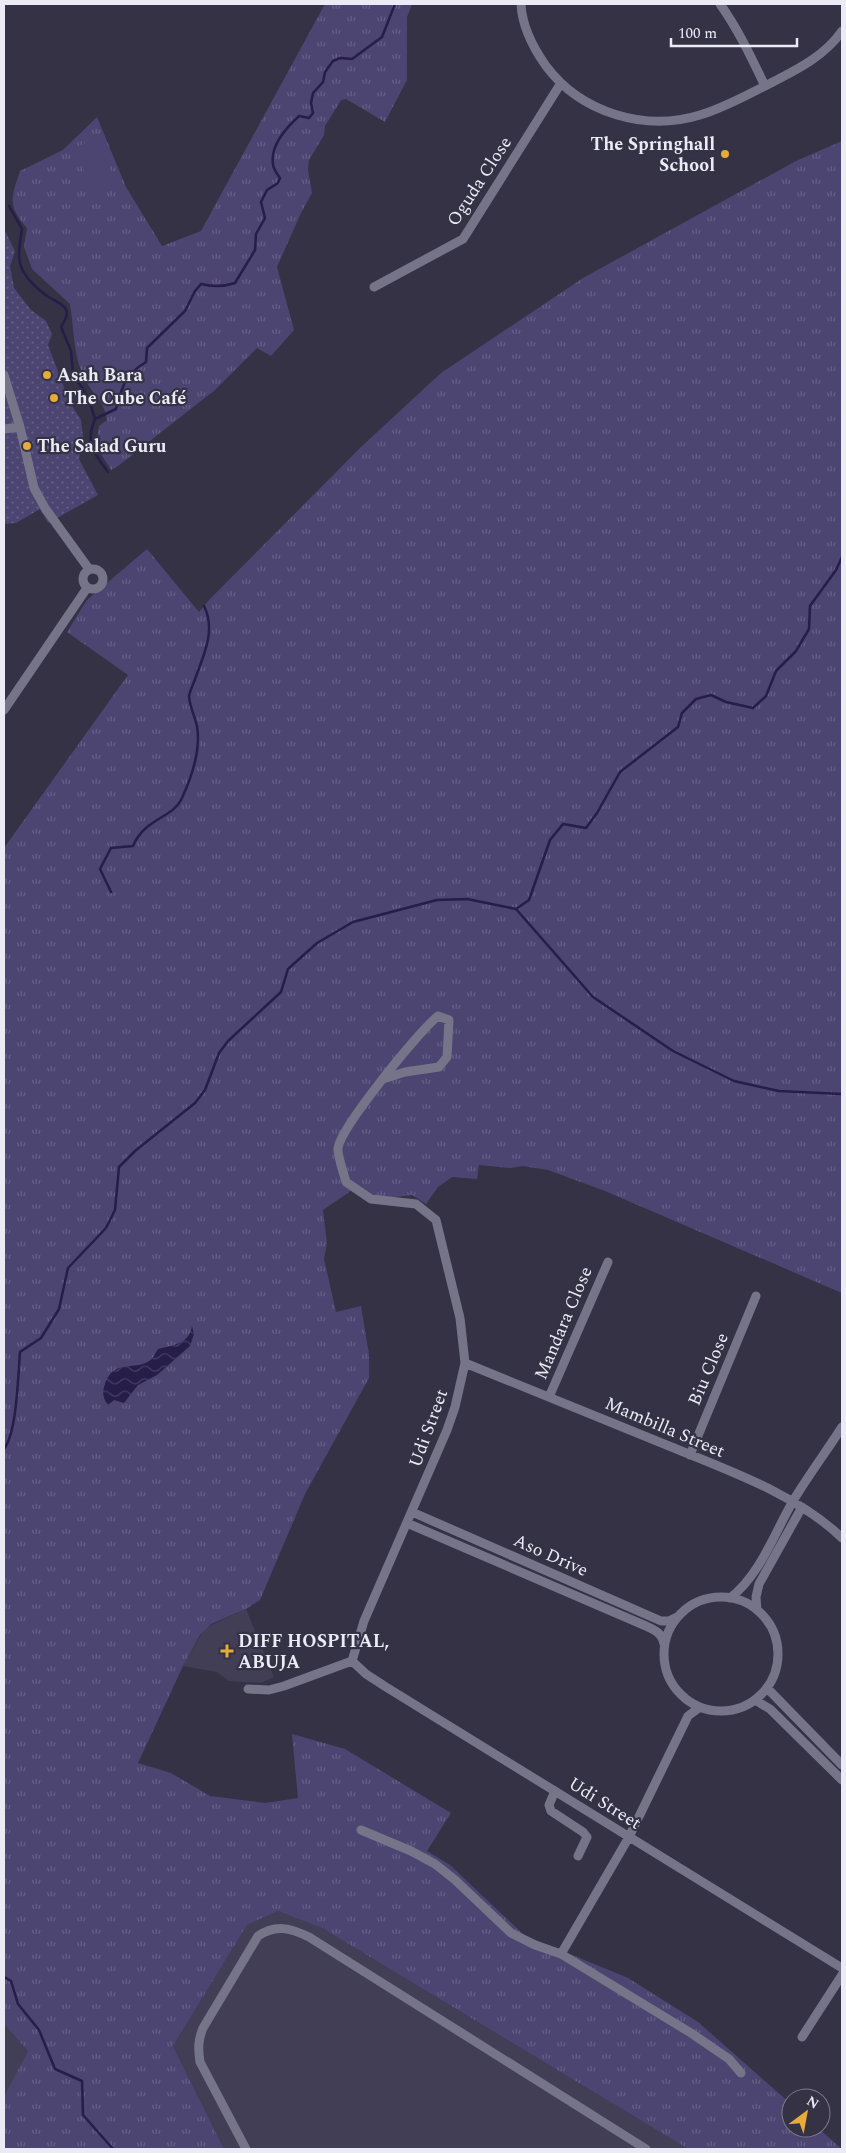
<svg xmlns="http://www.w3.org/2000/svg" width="846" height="2153" font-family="Spectral,serif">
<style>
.built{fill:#413e55}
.grass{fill:url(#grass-tufts)}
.park{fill:url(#park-dots)}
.pitch{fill:#4c4572}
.water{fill:url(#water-waves)}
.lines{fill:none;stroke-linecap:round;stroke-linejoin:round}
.stream{stroke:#261d49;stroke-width:2.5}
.minor{stroke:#767488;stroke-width:9}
.poi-dot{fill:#e7ac37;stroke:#343244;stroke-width:2}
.labels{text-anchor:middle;stroke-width:4.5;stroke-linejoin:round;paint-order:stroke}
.poi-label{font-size:18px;font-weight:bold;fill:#ebebf6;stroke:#343244;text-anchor:start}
.street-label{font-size:18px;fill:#ebebf6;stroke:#343244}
</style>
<defs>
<pattern id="grass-tufts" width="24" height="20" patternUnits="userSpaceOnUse" patternTransform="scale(1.25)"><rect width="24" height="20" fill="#4c4572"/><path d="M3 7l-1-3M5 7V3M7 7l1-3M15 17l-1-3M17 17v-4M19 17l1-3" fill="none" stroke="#666087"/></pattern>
<pattern id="park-dots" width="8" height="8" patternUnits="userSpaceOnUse" patternTransform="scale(1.25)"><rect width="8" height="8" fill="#4c4572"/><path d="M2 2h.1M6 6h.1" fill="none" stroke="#666087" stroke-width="1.8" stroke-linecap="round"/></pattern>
<pattern id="water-waves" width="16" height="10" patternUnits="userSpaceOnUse" patternTransform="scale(1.25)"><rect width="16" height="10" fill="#261d49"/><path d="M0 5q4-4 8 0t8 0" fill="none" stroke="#463e64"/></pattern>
</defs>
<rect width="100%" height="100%" fill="#343244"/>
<path class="built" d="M246 1609 274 1677 261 1683 229 1681 217 1672 183 1666 205 1628Z
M278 1911 322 1928 688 2149H224L173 2046 247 1925Z
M4 2024 28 2051 4 2096Z"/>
<path class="grass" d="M325 4H412L407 17V80L385 122 346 99 341 100 325 126 324 135 309 160 308 170 312 193 301 213 277 267 294 330 271 356 257 348 215 390 118 466 111 470 96 446 99 426 107 420C104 398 89 392 82 373 73 351 74 328 70 304L32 269 24 247 27 228C7 205 11 199 20 171L63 150 97 117 126 187 162 246 201 231Z
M842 141V1293L605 1191 548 1170 523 1166 511 1168 479 1165 477 1179 452 1177 438 1187 426 1204 412 1195 388 1198 371 1194 358 1186 323 1210 327 1243 324 1259 336 1312 361 1306 369 1354V1378L305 1494 260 1600 246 1609 211 1624 200 1635 183 1666 138 1763 171 1773 210 1796 265 1803 298 1798 292 1734 345 1749 451 1813 427 1851 450 1865 524 1935 628 1978 698 2022 791 2104V2128H818L842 2149H688L322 1928 278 1911 247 1925 173 2046 224 2149H4V2096L28 2051 4 2024V848L128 675 67 632 87 600 147 549 199 612 209 600 361 447 441 373 583 278 796 161Z"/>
<path class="park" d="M4 229 15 251 10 266 14 288 31 310 46 321 52 334 48 345 69 401 81 420 83 437 79 459 98 495 48 523 40 509 16 523 4 524Z"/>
<path class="pitch" d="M97 138 117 185 95 195 74 148Z"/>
<path class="water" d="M192 1326 194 1334 190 1346 157 1375 138 1385 124 1403 114 1400 108 1405C104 1400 102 1394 104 1387 113 1356 135 1373 152 1359 154 1356 156 1352 158 1349 174 1345 189 1344 192 1326Z"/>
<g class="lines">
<path class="stream" d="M9 206 22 229C20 243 16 258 23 271 29 282 38 289 47 296 61 305 75 306 61 327L71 351 73 374 88 397 95 419C85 443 93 452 108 472
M95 419 116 409C122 386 125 375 146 362L147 348 185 311 195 291 201 284C213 287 223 287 235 283L255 250 256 234 265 218 261 202 267 190 278 183 280 178C277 174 273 168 273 164 270 146 287 127 299 116L309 118 313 113 311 103 313 93 323 82 325 72 333 61 340 58 352 59 382 37 395 4
M111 892 100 869 111 848 133 846C144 819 172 818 181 800 191 779 201 750 197 726 195 717 190 707 189 697 189 693 192 687 194 682 202 658 217 632 204 606
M516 909 593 997 673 1051 734 1081 779 1091 842 1094
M4 1449C17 1432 18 1376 20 1352L41 1338 59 1309 68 1268 106 1228 115 1210 119 1167 135 1151 195 1103 205 1090 219 1053 228 1041 281 992 288 969 317 943 353 922 437 900 467 899 516 909 529 900 550 840 563 824 586 828 597 813 620 772 678 727 682 713 696 699 711 695 726 702 753 708 766 696 776 671 796 651 809 629 810 606 836 570 842 557
M4 1977 11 1981 18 2004 39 2030 55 2069 82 2081 83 2115 113 2149"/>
<path class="minor" d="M521 4C522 26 534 49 546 66 581 113 645 132 700 115 724 108 747 95 769 84 796 70 824 57 842 31
M720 4C738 29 751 57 765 86
M374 287 463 239 561 83
M4 375 20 427
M4 429 20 427 34 488 45 508 89 569
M83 579a10 10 0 1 1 20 0a10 10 0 1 1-20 0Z
M4 710 87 588
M465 1363C533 1390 601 1418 669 1446 727 1470 797 1494 842 1538
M549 1397 608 1262
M690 1455 756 1296
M412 1512 661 1621H669L677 1617
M407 1523 646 1626C655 1630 662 1633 664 1644
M664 1654a57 57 0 1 1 114 0a57 57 0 1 1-114 0Z
M730 1598C760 1575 774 1534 793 1501 808 1476 826 1452 842 1427
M757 1610 756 1597 759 1584 802 1507
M352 1661 366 1674 386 1687 842 1968
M767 1688 842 1765
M248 1689 269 1690 284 1686 352 1661 364 1621 447 1430 455 1407 465 1363 460 1318 436 1220 416 1204 371 1199 346 1182C344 1174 337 1155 338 1148 341 1127 419 1031 438 1016L449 1020 447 1057 439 1067 405 1072 383 1079
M755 1700 770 1709 842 1780
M700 1707 688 1716 629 1837 561 1954 691 2033 729 2059 741 2073
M555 1791 549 1805 551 1811 583 1832 587 1837 578 1856
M361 1830 411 1851 435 1864 454 1879 511 1933 535 1945 561 1954
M802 2037 842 1975
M246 2149 200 2062C198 2049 198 2040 203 2028L258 1936C276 1924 290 1928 309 1937L646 2149"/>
</g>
<g class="poi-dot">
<circle cx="725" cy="154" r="5"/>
<circle cx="47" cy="375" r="5"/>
<circle cx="54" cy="398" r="5"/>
<circle cx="27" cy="446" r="5"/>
<path d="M224.5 1643.5h5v5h5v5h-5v5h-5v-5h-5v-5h5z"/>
</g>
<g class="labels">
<g class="poi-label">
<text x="715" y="150" text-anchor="end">The Springhall<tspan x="715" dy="21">School</tspan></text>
<text x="57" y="381">Asah Bara</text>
<text x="64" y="404">The Cube Café</text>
<text x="37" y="452">The Salad Guru</text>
<text x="238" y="1647">DIFF HOSPITAL,<tspan x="238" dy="21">ABUJA</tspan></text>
</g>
<g class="street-label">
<text transform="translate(479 181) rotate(-57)" y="6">Oguda Close</text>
<text transform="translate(563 1323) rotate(-67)" y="6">Mandara Close</text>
<text transform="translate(708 1369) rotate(-67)" y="6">Biu Close</text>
<text transform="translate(665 1427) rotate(23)" y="6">Mambilla Street</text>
<text transform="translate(428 1428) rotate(-70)" y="6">Udi Street</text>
<text transform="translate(551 1555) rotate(24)" y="6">Aso Drive</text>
<text transform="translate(605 1803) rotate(32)" y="6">Udi Street</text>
</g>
</g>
<rect width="846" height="2153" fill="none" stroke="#ebebf6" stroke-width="10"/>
<g transform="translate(806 2113) rotate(32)"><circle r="24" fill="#343244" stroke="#7d7c8b"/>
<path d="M0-4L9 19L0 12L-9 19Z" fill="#e7ac37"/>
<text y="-8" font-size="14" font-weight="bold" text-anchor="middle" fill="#ebebf6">N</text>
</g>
<path d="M671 38v8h126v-8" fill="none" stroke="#ebebf6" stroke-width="2.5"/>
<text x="678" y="38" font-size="15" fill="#ebebf6" stroke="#343244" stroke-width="4" paint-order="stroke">100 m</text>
</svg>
